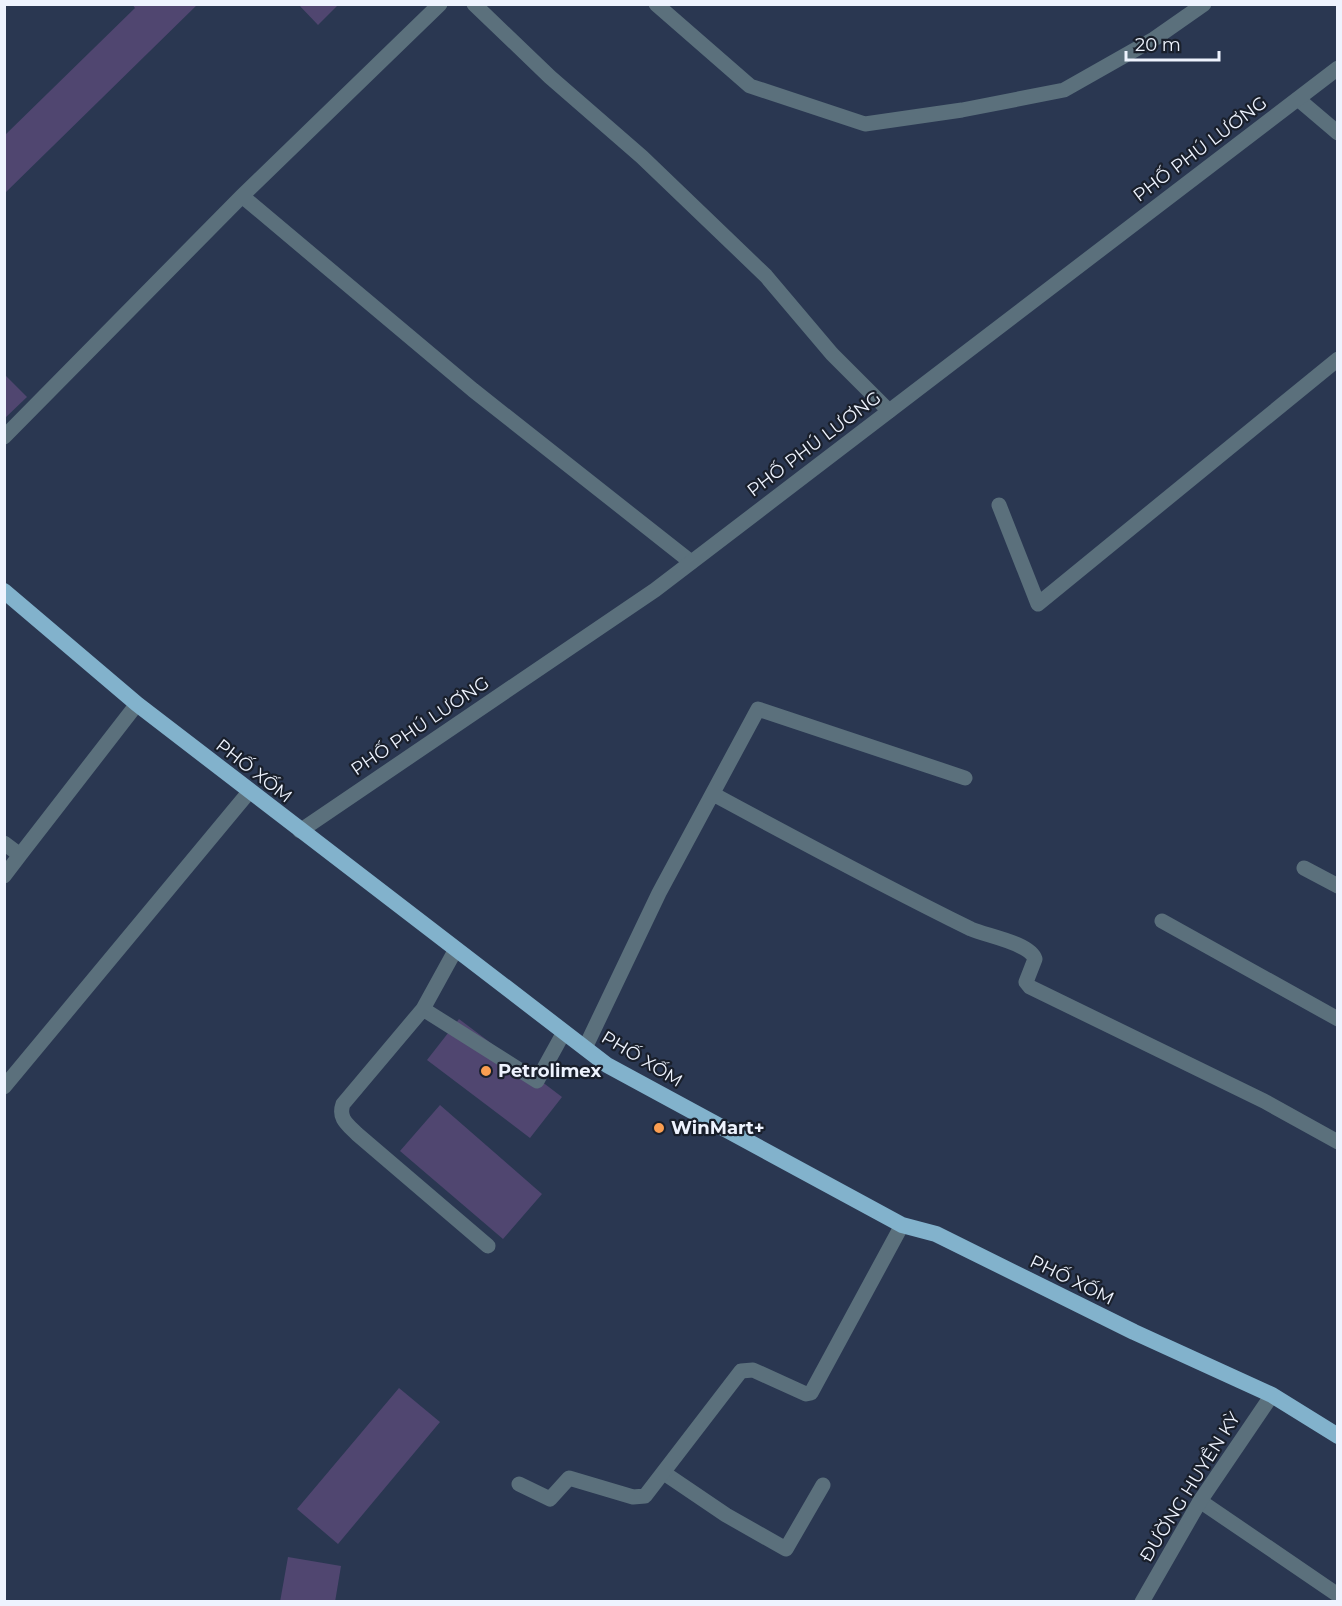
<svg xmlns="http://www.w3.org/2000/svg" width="1342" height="1606" font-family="Montserrat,sans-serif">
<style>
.building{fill:#504670}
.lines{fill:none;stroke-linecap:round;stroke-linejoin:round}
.service{stroke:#5b707c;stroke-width:15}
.minor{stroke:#5b707c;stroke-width:15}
.trunk{stroke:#82b2cc;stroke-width:16}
.poi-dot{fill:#fb9e51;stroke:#191f2b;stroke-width:2}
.labels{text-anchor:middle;stroke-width:4.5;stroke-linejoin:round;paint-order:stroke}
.street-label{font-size:18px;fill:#eef3fe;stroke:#191f2b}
.poi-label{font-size:18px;font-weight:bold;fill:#eef3fe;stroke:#191f2b;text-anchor:start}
</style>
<rect width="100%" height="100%" fill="#2a3751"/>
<path class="building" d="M132 4H198L4 194V136L135 8Z
M298 4H339L318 25Z
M4 374 27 397 4 419Z
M459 1019 562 1097 530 1138 427 1060Z
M440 1105 542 1194 503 1239 400 1151Z
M399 1388 440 1422 338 1544 297 1509Z
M288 1557 341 1566 335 1602H280Z"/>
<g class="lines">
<path class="service" d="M474 4 550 77 642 157 766 276 832 354 889 411
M656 4 750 86 865 124 962 110 1064 90 1154 39 1204 4
M1298 99 1338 133
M242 196 473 390 691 562
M4 437 242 196 440 4
M999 505 1038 604 1338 359
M713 794C798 840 884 886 971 929 987 936 1030 943 1035 959L1026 982 1030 987 1264 1101 1338 1142
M4 843 20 855 137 704
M1304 868 1338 886
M4 876 20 855
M1162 921 1338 1019
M456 949 423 1009 537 1081 564 1032
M423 1009 343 1104C338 1118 347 1124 357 1134L488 1246
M585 1048 659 893 758 709 965 778
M664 1473 726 1515 786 1549 823 1485
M1200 1501 1338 1595"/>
<path class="minor" d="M300 831 655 590 1338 68
M4 1087 249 792
M519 1484 550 1499 569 1478 633 1497 645 1496 741 1371 753 1370 806 1394 811 1393 902 1225
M1142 1602 1200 1501 1272 1395"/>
<path class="trunk" d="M4 591 137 704 607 1065 902 1225 936 1234 1134 1332 1272 1395 1338 1436"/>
</g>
<g class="poi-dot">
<circle cx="486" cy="1071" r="6"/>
<circle cx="659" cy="1128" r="6"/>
</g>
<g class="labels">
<g class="street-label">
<text transform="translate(1200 149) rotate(-37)" y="6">PHỐ PHÚ LƯƠNG</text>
<text transform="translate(814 444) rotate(-37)" y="6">PHỐ PHÚ LƯƠNG</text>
<text transform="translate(420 726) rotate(-34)" y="6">PHỐ PHÚ LƯƠNG</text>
<text transform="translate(254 771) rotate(38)" y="6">PHỐ XỐM</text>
<text transform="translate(642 1059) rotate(31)" y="6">PHỐ XỐM</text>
<text transform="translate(1072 1280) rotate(26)" y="6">PHỐ XỐM</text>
<text transform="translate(1190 1487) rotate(-58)" y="6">ĐƯỜNG HUYỀN KỲ</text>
</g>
<g class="poi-label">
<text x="498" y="1077">Petrolimex</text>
<text x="671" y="1134">WinMart+</text>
</g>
</g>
<rect width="1342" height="1606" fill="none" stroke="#eef3fe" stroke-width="12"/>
<path d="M1126 51v9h93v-9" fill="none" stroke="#eef3fe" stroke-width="3"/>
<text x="1135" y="51" font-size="18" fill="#eef3fe" stroke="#191f2b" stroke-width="4.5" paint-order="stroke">20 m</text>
</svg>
